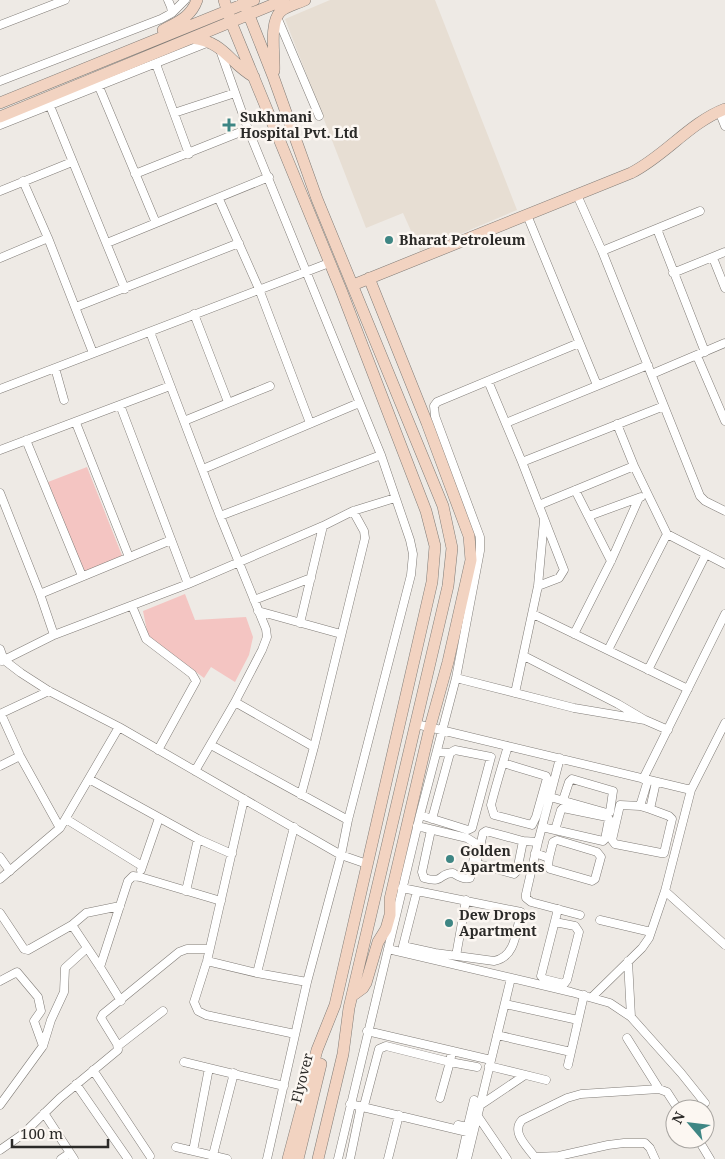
<svg xmlns="http://www.w3.org/2000/svg" width="725" height="1159" font-family="'Noto Serif',serif">
<style>
.built{fill:#e7ded3}
.green{fill:#f4c5c2}
.lines{fill:none;stroke-linecap:round;stroke-linejoin:round}
.street-casing{stroke:#807c77;stroke-width:9}
.secondary-casing{stroke:#807c77;stroke-width:12}
.street{stroke:#fff;stroke-width:8}
.secondary{stroke:#f2d3c1;stroke-width:11}
.poi-dot{fill:#3e8684;stroke:#fcf7f2;stroke-width:2}
.labels{text-anchor:middle;stroke-width:5;stroke-linejoin:round;paint-order:stroke}
.poi-label{font-size:14px;font-weight:bold;fill:#2b2a28;stroke:#fcf7f2;text-anchor:start}
.street-label{font-size:14px;fill:#2b2a28;stroke:#fcf7f2}
</style>
<rect width="100%" height="100%" fill="#eeeae5"/>
<path class="built" d="M330 0H435L517 210 420 251 403 213 366 228 285 19Z"/>
<path class="green" d="M87 467 123 558 83 573 48 482Z
M185 594 195 620 246 617 253 637 249 655 235 682 211 667 204 678 148 636 143 611Z"/>
<g class="lines">
<g class="street-casing">
<path id="street" d="M172 13 185 0
M277 17 319 116
M0 25 65 0
M220 50 248 129 381 455 410 540 413 554 411 575 348 820 341 855 307 982 267 1159
M156 64 189 154
M0 81 161 19 172 13 171 7 168 0
M97 82 156 223
M50 106 125 289
M719 111 725 126
M174 113 235 93
M0 125 209 42
M135 174 248 129
M23 181 48 238 93 353
M0 191 72 162
M577 195 602 251 700 496 705 501 725 511
M219 199 259 289 310 423
M527 215 597 385
M657 229 705 352
M107 243 269 177
M602 251 700 211
M0 258 48 238
M713 258 725 288
M673 273 725 252
M76 307 239 243
M194 314 228 402
M150 332 220 516 266 629 267 637 262 650 235 702 195 771
M697 356 725 421
M55 368 64 400
M652 374 725 343
M488 381 522 462 564 570 559 578 538 586
M0 389 329 263
M120 405 188 584
M184 421 270 386
M76 423 129 557
M506 423 648 365
M617 424 634 466 667 534 725 564
M26 440 82 576
M0 450 170 386
M522 462 664 406
M203 469 359 403
M575 490 611 561
M0 493 40 594 54 635
M539 505 634 466
M220 516 381 455
M589 516 641 497
M40 594 171 540
M254 600 311 578
M132 606 146 639 192 674 196 681 158 750
M258 611 341 634
M533 614 688 689
M300 623 323 526
M574 634 611 561 639 498
M0 649 4 660 21 673 49 691 119 727 327 847 341 855 367 864
M608 650 667 534
M524 656 618 704 645 720 668 730
M2 661 54 635 188 584 323 526 353 511 395 498
M648 670 705 556
M456 678 574 708 645 720
M515 693 538 586 544 520
M235 702 314 747
M0 714 49 691
M1 714 20 756 60 828
M416 724 691 790
M211 745 348 820
M560 758 538 842 526 894V898L531 902 580 915
M503 763 546 776 547 778 536 817 532 825 494 815 491 805C496 785 502 766 508 746
M0 766 20 756
M89 779 198 839 232 854
M643 779 725 614
M301 795 314 747 365 538 364 531 353 511
M550 797 607 813 610 812 613 791 572 779 569 782 563 800
M244 799 207 961 194 1002 198 1011 206 1015 295 1034
M640 806 648 780
M650 809 640 806 620 805 612 840 615 844 661 853H664L672 819 669 816 650 809 656 782
M420 815 468 830 472 828 491 757 455 750 450 753
M66 819 142 866
M432 819 450 753 437 752
M417 826 467 838 475 843 476 847 470 878C464 880 458 876 453 873 438 873 445 884 424 878L422 872 431 830
M542 827 555 830 561 810 563 808 607 817 609 819 605 839 603 841 555 830
M523 841 517 871 514 874 478 864 477 861 483 833 486 831 523 841 538 842
M535 853 549 858 548 866 550 869 592 881 595 879 601 857 597 852 557 840 553 842 549 858
M0 857 10 871
M141 870 159 818
M0 879 60 828 119 727
M402 888 417 891 403 946 435 953 494 961C516 957 516 931 521 912L417 891
M186 891 198 839
M665 891 725 945
M0 913 24 949 28 950 72 925 86 913 120 906
M600 920 651 932
M555 922 575 926 579 932 567 980 564 984 544 979 541 976 558 909
M72 925 100 967 121 1001
M388 949 571 992 610 1003 631 1017 681 1073 705 1103
M456 956 466 900
M207 961 257 973 307 982
M628 961 631 1017
M100 967 128 881 133 876 140 877 221 901
M257 973 294 827
M0 981 17 972 38 997 41 1011 34 1021 43 1046
M592 997 642 948 649 938 665 891 691 790 725 723
M505 1004 578 1020
M367 1031 491 1060
M497 1035 571 1052
M627 1038 659 1089
M118 1046 163 1011
M184 1062 284 1086
M568 1065 584 995
M489 1066 546 1080
M93 1070 150 1156
M76 1084 128 1159
M440 1098 450 1062 477 1067
M365 1102 379 1049 386 1046 450 1062 452 1051
M350 1104 467 1132 461 1159
M0 1105 43 1046 51 1020 64 992 65 968 87 948
M479 1106 525 1075
M44 1113 74 1159
M477 1115 507 1159
M458 1125 467 1127 468 1125 474 1100
M698 1139 710 1159
M176 1147 227 1159
M0 1150 23 1134 60 1098 118 1050 117 1044 101 1018 103 1014 179 952 187 949H209
M193 1151 209 1068
M213 1155 234 1073
M535 1157 559 1156 608 1145 624 1143H645L650 1148 655 1159
M61 1159 70 1153
M338 1159 420 815 456 678 480 551V537L435 416 434 406 437 402 579 343
M350 1159 361 1106
M388 1159 399 1115
M467 1159 511 978
M536 1159C529 1148 510 1133 522 1120L567 1098 581 1094 659 1089 667 1092 678 1109"/>
</g>
<g class="secondary-casing">
<path id="secondary" d="M224 0 231 22 341 290 426 511 435 546 432 582 335 1005 317 1050 288 1159
M243 0 273 76 317 199 443 506 452 548 448 586 349 1008 343 1054 318 1159
M163 30C178 22 191 17 197 0
M192 38C225 42 229 63 254 77
M274 71C275 56 269 24 280 12 286 6 297 4 305 0
M0 103 254 0
M0 117 284 0
M353 285 631 173C665 156 689 123 725 109
M352 996 363 988 366 983 378 942 386 929 390 915V899L430 727 448 662 471 560 469 536 427 423 369 278
M298 1159 321 1064"/>
</g>
<use href="#street" class="street"/>
<use href="#secondary" class="secondary"/>
</g>
<g class="poi-dot">
<path d="M226.5 117.5h5v5h5v5h-5v5h-5v-5h-5v-5h5z"/>
<circle cx="389" cy="240" r="5"/>
<circle cx="450" cy="859" r="5"/>
<circle cx="449" cy="923" r="5"/>
</g>
<g class="labels">
<g class="poi-label">
<text x="240" y="122">Sukhmani<tspan x="240" dy="16">Hospital Pvt. Ltd</tspan></text>
<text x="399" y="245">Bharat Petroleum</text>
<text x="460" y="856">Golden<tspan x="460" dy="16">Apartments</tspan></text>
<text x="459" y="920">Dew Drops<tspan x="459" dy="16">Apartment</tspan></text>
</g>
<g class="street-label">
<text transform="translate(302 1078) rotate(-76)" y="5">Flyover</text>
</g>
</g>
<g transform="translate(690 1124) rotate(298)"><circle r="24" fill="#fcf7f2" stroke="#a8a5a1"/>
<path d="M0-4L9 19L0 12L-9 19Z" fill="#3e8684"/>
<text y="-8" font-size="14" font-weight="bold" text-anchor="middle" fill="#2b2a28">N</text>
</g>
<path d="M12 1139v8h96v-8" fill="none" stroke="#2b2a28" stroke-width="2.5"/>
<text x="20" y="1139" font-size="15" fill="#2b2a28" stroke="#fcf7f2" stroke-width="4" paint-order="stroke">100 m</text>
</svg>
